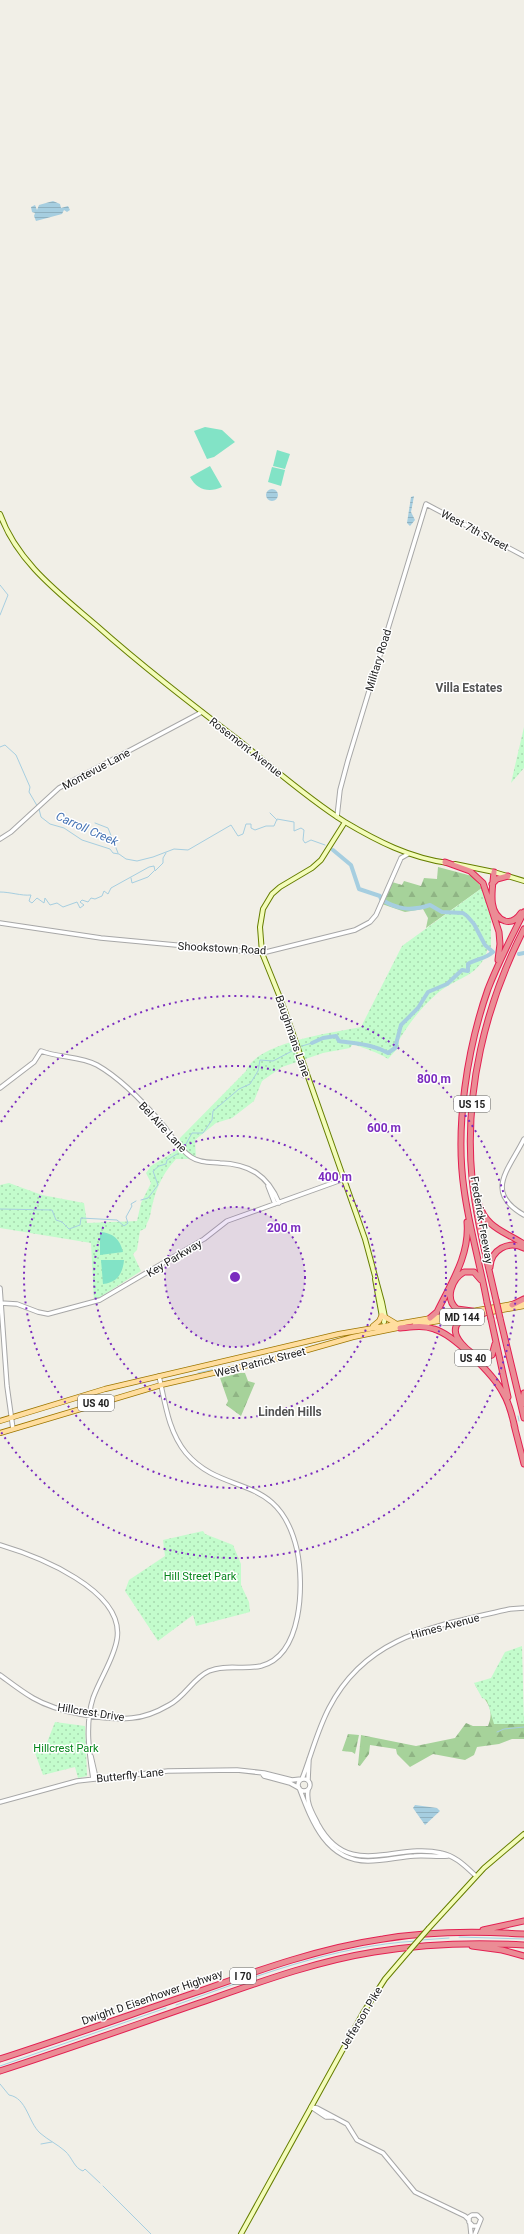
<svg xmlns="http://www.w3.org/2000/svg" width="524" height="2234" font-family="Roboto,sans-serif">
<style>
.forest{fill:url(#forest-firs)}
.park{fill:url(#park-dots)}
.pitch{fill:#82e3c6}
.water{fill:url(#water-rules)}
.lines{fill:none;stroke-linecap:round;stroke-linejoin:round}
.stream{stroke:#a6cee0;stroke-width:1}
.river{stroke:#a6cee0;stroke-width:4}
.tertiary-casing{stroke:#a7a7a7;stroke-width:5.5}
.secondary-casing{stroke:#667e00;stroke-width:6}
.primary-casing{stroke:#9d7600;stroke-width:6}
.motorway-casing{stroke:#e32052;stroke-width:7}
.tertiary{stroke:#fff;stroke-width:3.5}
.secondary{stroke:#f3fcba;stroke-width:4}
.primary{stroke:#ffdd9e;stroke-width:4.5}
.motorway{stroke:#eb8c95;stroke-width:5}
.secondary-bridge-casing{stroke:#667e00;stroke-width:6;stroke-linecap:butt}
.motorway-bridge-casing{stroke:#e32052;stroke-width:7;stroke-linecap:butt}
.secondary-bridge{stroke:#f3fcba;stroke-width:4}
.motorway-bridge{stroke:#eb8c95;stroke-width:5}
.ring{fill:none;stroke:#7b2cbf;stroke-width:2;stroke-dasharray:2 4}
.labels{text-anchor:middle;stroke-width:3;stroke-linejoin:round;paint-order:stroke}
.shield{fill:#fff;stroke:#636363;stroke-width:1}
.shield-label{font-size:10px;font-weight:bold;fill:#202020}
.street-label{font-size:11px;fill:#202020;stroke:#fff}
.park-label{font-size:11px;fill:#07861c;stroke:#fff}
.neighbourhood-label{font-size:12px;font-weight:bold;fill:#535353;stroke:#fff}
.water-label{font-size:12px;font-style:italic;fill:#4875b5;stroke:#fff}
.centre{fill:#7b2cbf;stroke:#fff;stroke-width:2}
.ring-label{font-size:12px;text-anchor:middle;font-weight:bold;fill:#7b2cbf;stroke:#fff;stroke-width:3;stroke-linejoin:round;paint-order:stroke}
</style>
<defs>
<pattern id="forest-firs" width="22" height="20" patternUnits="userSpaceOnUse"><rect width="22" height="20" fill="#a6d29a"/><path d="M5 1l3.5 6h-7zM16 11l3.5 6h-7z" fill="#8fb484"/></pattern>
<pattern id="park-dots" width="8" height="8" patternUnits="userSpaceOnUse"><rect width="8" height="8" fill="#c3fccc"/><path d="M2 2h.1M6 6h.1" fill="none" stroke="#a7d8af" stroke-width="1.8" stroke-linecap="round"/></pattern>
<pattern id="water-rules" width="6" height="5" patternUnits="userSpaceOnUse"><rect width="6" height="5" fill="#a6cee0"/><path d="M0 2.5h6" fill="none" stroke="#8fb1c0"/></pattern>
</defs>
<rect width="100%" height="100%" fill="#f1efe7"/>
<path class="forest" d="M438 867 472 876 482 888 426 928 428 918 423 909 405 912 382 904 392 882 402 885 404 881 421 886 424 878 437 879Z
M240 1373H245L248 1381 255 1383 241 1416 226 1405 228 1401 220 1378Z
M475 1685 524 1717V1739H512L499 1744 477 1747 474 1755 465 1760 433 1754 410 1767 397 1754 396 1749 370 1745 369 1754 360 1766 358 1765 361 1735 416 1746 455 1738 466 1723 473 1726H488C496 1706 484 1701 475 1685Z
M348 1734 359 1735 355 1754 352 1752 342 1751Z"/>
<path class="park" d="M524 727V768L511 783Z
M482 888 491 911V947L488 948C480 977 459 976 439 992 423 1005 410 1022 399 1040V1047L388 1059C378 1052 365 1049 353 1044L350 1048 323 1053 282 1067 262 1081 254 1101 232 1118 216 1123 195 1140 196 1159H176C160 1176 154 1194 150 1216 149 1221 146 1223 146 1228L140 1231 137 1250 133 1254 141 1271 94 1301 91 1243 0 1228V1185L9 1183 42 1195 84 1203 87 1223 137 1221 141 1203 151 1183 146 1173 151 1166 177 1150 180 1138 246 1071C257 1042 332 1033 361 1027L402 946Z
M203 1531 205 1534 233 1545 241 1564V1585L249 1602 250 1612 196 1626 193 1615 158 1641 125 1591 129 1580 165 1556 163 1540Z
M522 1646 524 1724H494L487 1700 482 1698 474 1683 491 1678 505 1652Z
M55 1722 85 1726 87 1776 78 1778 75 1767 43 1775 35 1753 46 1745Z"/>
<path class="pitch" d="M205 427 222 430 235 442 214 457 207 459 194 431Z
M277 450 290 454 285 469 273 466Z
M210 466 222 487C209 493 197 490 190 477Z
M272 467 285 470 281 486 268 482Z
M100 1232C113 1233 120 1239 123 1252L100 1255Z
M101 1260H124C123 1273 117 1283 103 1284Z"/>
<path class="water" d="M53 201 60 204 61 208 68 206 70 210 67 212 64 210 62 214 36 221 34 216 35 213 32 212 31 207 35 205 37 210 39 205Z
M266 495a6 6 0 1 1 12 0a6 6 0 1 1-12 0Z
M414 496 411 512 415 520 410 526 407 523 411 497Z
M415 1805 437 1808 440 1811 425 1825 413 1808Z"/>
<g class="lines">
<path class="stream" d="M0 585 8 595 0 615
M0 747 5 745 16 755 30 787 29 792 39 809 41 817 50 824 64 828 82 840 110 849 113 853 119 854 126 859 137 861 153 857 174 849 188 850 231 825 238 836 243 834 246 824H251V828L255 830 266 826H274L277 819 294 822V831L301 828 304 830 303 840 305 843 311 840 325 845
M270 813 277 820
M95 823 108 828 118 853
M131 878 132 883 148 877 154 871
M0 892C11 892 21 896 31 895L29 901 32 903 37 898 44 903 45 898 50 905 57 903 63 907 77 902 80 908 84 905 80 902 82 900 88 902 91 898 95 899 102 896 104 891 108 894 111 888 149 867 154 866 155 871 163 863V858L166 853
M302 1046 312 1043
M186 1144 192 1133H203L212 1120 213 1111 239 1089 250 1084 258 1071 260 1060 273 1061 292 1051
M141 1200 148 1198 158 1185 153 1171 159 1166 166 1164 167 1160 177 1154
M0 1209 52 1210 56 1220 62 1222 69 1229 80 1225 81 1218 117 1220 124 1226 128 1223 126 1217 132 1206 131 1204 136 1201
M198 1373 220 1368
M518 1416 519 1421
M497 1732 504 1729 524 1727
M459 1937 524 1939
M421 1940 449 1938
M176 2005C254 1977 333 1946 416 1941
M0 2066 166 2008
M0 2084 9 2095C27 2098 28 2122 40 2133 48 2140 57 2144 65 2151 72 2157 74 2168 83 2171L85 2169 100 2183
M41 2144 52 2142
M103 2186 151 2234"/>
<path class="river" d="M519 954 524 953
M312 1043 323 1038 336 1036 339 1041C356 1044 373 1044 388 1053L395 1048 401 1025 418 1008 428 992 447 984 462 970 468 971V964C476 959 485 959 493 952L485 945 474 924 467 916 463 913 442 912 430 905C412 911 397 910 381 899L380 896 359 889 351 865 333 850"/>
<g class="tertiary-casing">
<path id="tertiary" d="M337 817 340 790 348 760 426 504 524 556
M0 839 11 832 59 788 202 712
M0 923 101 938 262 953 355 930 370 922 376 915 401 858 408 854
M0 1088 34 1062 41 1051C59 1058 80 1056 97 1065 120 1078 146 1105 163 1125 172 1136 178 1148 191 1157 200 1163 210 1162 220 1163 249 1164 268 1175 279 1203
M524 1139C508 1171 484 1192 524 1215
M268 1186 275 1204
M0 1288 7 1386 13 1429
M0 1303 17 1304 38 1312 48 1314 100 1300 204 1239 227 1221 344 1179
M0 1545C37 1556 125 1590 117 1639 114 1659 100 1678 93 1698 85 1723 89 1753 93 1779
M0 1675C11 1683 21 1691 33 1698 57 1712 104 1721 132 1718 145 1717 157 1712 169 1705 185 1697 193 1678 209 1671 225 1664 244 1670 261 1666 303 1655 304 1584 297 1550 279 1471 224 1498 186 1453 168 1431 165 1402 159 1376
M91 1756 96 1778
M262 1773 264 1776 290 1783 299 1788
M298 1785a6 6 0 1 1 12 0a6 6 0 1 1-12 0Z
M302 1779C311 1756 317 1731 329 1708 367 1634 437 1626 510 1609L524 1608
M308 1780 309 1759
M300 1790C312 1822 327 1861 368 1861 384 1861 399 1857 414 1856 425 1855 437 1857 448 1856
M308 1790C306 1803 312 1812 318 1824 349 1881 395 1842 441 1853 456 1856 466 1867 476 1876
M0 1802 77 1781 168 1771 237 1770 264 1773 292 1780 301 1779
M311 2107 317 2108 347 2124 357 2140 383 2153 415 2192 465 2216 469 2220
M311 2107 326 2117H334
M470 2224 471 2234
M475 2234 481 2219 477 2215H472L469 2217V2222L473 2226H477"/>
</g>
<g class="secondary-casing">
<path id="secondary" d="M0 514C17 562 59 593 96 625 141 665 189 702 237 739 271 766 308 799 345 822 377 841 410 858 448 863
M345 822 321 860 312 868 280 887 272 894 263 909 260 927 262 953 281 1000 365 1239 382 1302 385 1317 384 1322
M455 864 494 872 524 881
M375 1279 382 1317
M429 1928 484 1868 524 1834
M241 2234 363 2013 385 1979 409 1951"/>
</g>
<g class="primary-casing">
<path id="primary" d="M480 1314 524 1306
M385 1317 395 1323
M415 1325 467 1316
M373 1326 379 1321 382 1315
M0 1421 105 1389 339 1334 524 1302
M0 1433 161 1385 279 1358 353 1337 402 1327"/>
</g>
<g class="motorway-casing">
<path id="motorway" d="M445 862 470 871 483 883 499 932 500 944 498 960
M494 872C493 886 486 914 505 921 512 923 517 919 521 913
M492 884 497 879 508 876
M478 1202C487 1229 502 1230 524 1244
M490 1267C491 1250 508 1240 524 1248
M496 1300C487 1260 476 1219 472 1178 464 1093 485 1005 524 929
M487 1302C480 1264 469 1227 464 1189 455 1127 467 1049 488 989 498 963 511 938 524 912
M512 1305 524 1299
M472 1311 457 1309C444 1299 452 1279 464 1272H474L481 1280
M483 1314C476 1316 465 1317 459 1322 446 1334 471 1355 481 1358L492 1355 495 1344
M430 1318 437 1312C451 1283 470 1255 467 1222
M500 1318 524 1418
M491 1319 508 1397
M400 1328C412 1327 422 1325 434 1329 453 1334 494 1375 503 1393 510 1404 512 1416 515 1428
M522 1404 524 1393
M514 1425 524 1464
M483 1930 524 1921
M472 1946 502 1950 524 1956
M0 2059C68 2037 135 2013 203 1990 262 1969 321 1948 383 1939 430 1931 476 1931 524 1934
M0 2071C71 2048 141 2023 211 1999 265 1980 318 1961 374 1952 423 1944 474 1942 524 1945"/>
</g>
<use href="#tertiary" class="tertiary"/>
<use href="#secondary" class="secondary"/>
<use href="#primary" class="primary"/>
<use href="#motorway" class="motorway"/>
<g class="secondary-bridge-casing">
<path id="secondary-bridge" d="M409 1951 429 1928"/>
</g>
<g class="motorway-bridge-casing">
<path id="motorway-bridge" d="M496 1300 500 1318
M487 1302 491 1319"/>
</g>
<use href="#secondary-bridge" class="secondary-bridge"/>
<use href="#motorway-bridge" class="motorway-bridge"/>
</g>
<circle cx="235" cy="1277" r="70" fill="#7b2cbf" fill-opacity=".12"/>
<g class="ring">
<circle cx="235" cy="1277" r="70"/>
<circle cx="235" cy="1277" r="141"/>
<circle cx="235" cy="1277" r="211"/>
<path d="M1 1122A281 281 0 1 1 1 1432"/>
</g>
<g class="labels">
<g class="shield">
<rect x="454" y="1096" width="36" height="16" rx="3"/>
<rect x="440" y="1309" width="44" height="16" rx="3"/>
<rect x="455" y="1350" width="36" height="16" rx="3"/>
<rect x="78" y="1395" width="36" height="16" rx="3"/>
<rect x="230" y="1968" width="26" height="16" rx="3"/>
</g>
<g class="shield-label">
<text x="472" y="1108">US 15</text>
<text x="462" y="1321">MD 144</text>
<text x="473" y="1362">US 40</text>
<text x="96" y="1407">US 40</text>
<text x="243" y="1980">I 70</text>
</g>
<g class="street-label">
<text transform="translate(475 530) rotate(28)" y="4">West 7th Street</text>
<text transform="translate(378 660) rotate(-73)" y="4">Military Road</text>
<text transform="translate(246 747) rotate(38)" y="4">Rosemont Avenue</text>
<text transform="translate(96 769) rotate(-28)" y="4">Montevue Lane</text>
<text transform="translate(222 948) rotate(3)" y="4">Shookstown Road</text>
<text transform="translate(293 1036) rotate(71)" y="4">Baughmans Lane</text>
<text transform="translate(163 1127) rotate(47)" y="4">Bel Aire Lane</text>
<text transform="translate(482 1220) rotate(80)" y="4">Frederick Freeway</text>
<text transform="translate(174 1258) rotate(-31)" y="4">Key Parkway</text>
<text transform="translate(260 1362) rotate(-14)" y="4">West Patrick Street</text>
<text transform="translate(445 1626) rotate(-15)" y="4">Himes Avenue</text>
<text transform="translate(91 1712) rotate(9)" y="4">Hillcrest Drive</text>
<text transform="translate(130 1775) rotate(-6)" y="4">Butterfly Lane</text>
<text transform="translate(152 1997) rotate(-19)" y="4">Dwight D Eisenhower Highway</text>
<text transform="translate(361 2018) rotate(-59)" y="4">Jefferson Pike</text>
</g>
<g class="park-label">
<text x="200" y="1580">Hill Street Park</text>
<text x="66" y="1752">Hillcrest Park</text>
</g>
<g class="neighbourhood-label">
<text x="469" y="692">Villa Estates</text>
<text x="290" y="1416">Linden Hills</text>
</g>
<g class="water-label">
<text transform="translate(87 829) rotate(24)" y="4">Carroll Creek</text>
</g>
</g>
<circle cx="235" cy="1277" r="6" class="centre"/>
<g class="ring-label">
<text x="434" y="1083">800 m</text>
<text x="384" y="1132">600 m</text>
<text x="335" y="1181">400 m</text>
<text x="284" y="1232">200 m</text>
</g>
</svg>
